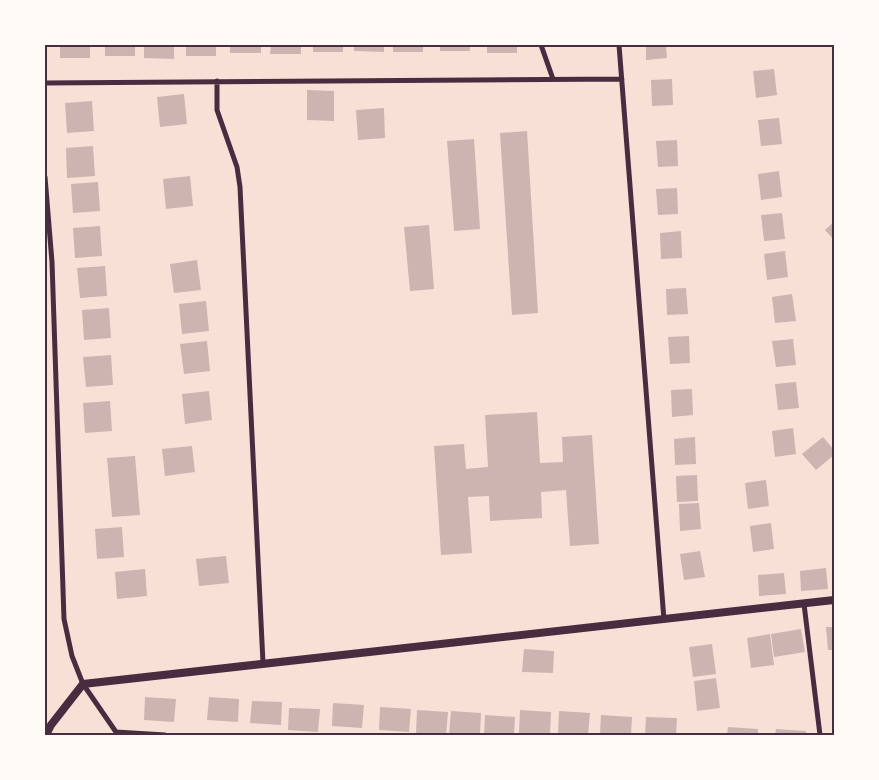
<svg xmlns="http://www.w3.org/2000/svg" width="879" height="780" font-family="'DejaVu Sans',sans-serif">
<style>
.building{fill:#ccb4b1}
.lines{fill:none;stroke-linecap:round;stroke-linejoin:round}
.minor{stroke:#4a2c40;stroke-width:5}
.tertiary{stroke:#4a2c40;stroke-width:8}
.neatline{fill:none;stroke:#4a2c40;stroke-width:2}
</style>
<rect width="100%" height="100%" fill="#f7e1d7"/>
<path class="building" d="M60 45H90V58H60Z
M105 45H135V56H105Z
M144 45H174V59L144 58Z
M186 45H216V56H186Z
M230 45H261V53H230Z
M271 45H301V54H270Z
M313 45H343V52H313Z
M354 45H384V52L354 51Z
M393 45H423V52H393Z
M440 45H470V51H440Z
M487 45H517V53H487Z
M646 45H666L667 58 646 60Z
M774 69 777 95 756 98 753 71Z
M672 79 673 105 652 106 651 80Z
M307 90 334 91V121L307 120Z
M184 94 187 124 160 127 157 97Z
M92 101 94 131 67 133 65 103Z
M384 108 385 138 358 140 356 110Z
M779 118 782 144 761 146 758 120Z
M527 131 538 313 512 315 500 133Z
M474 139 480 229 454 231 447 141Z
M677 140 678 166 658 167 656 141Z
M93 146 95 176 67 178 66 148Z
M779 171 782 197 761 200 758 174Z
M190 176 193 206 166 209 163 179Z
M98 182 100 211 73 213 71 184Z
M677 188 678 214 658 215 656 189Z
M782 213 785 239 764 241 761 215Z
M834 222V240L825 230Z
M429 225 434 289 410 291 404 227Z
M100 226 102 256 75 258 73 228Z
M681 231 682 258 661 259 660 233Z
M785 251 788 277 767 280 764 254Z
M197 260 201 290 174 293 170 264Z
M105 266 107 296 80 298 77 268Z
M686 288 688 314 667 315 666 289Z
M792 294 796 321 775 323 772 297Z
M206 301 209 331 182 334 179 304Z
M109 308 111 338 84 340 82 310Z
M689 336 690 363 670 364 668 337Z
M793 339 796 365 776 367 772 341Z
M207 341 210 371 184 374 180 344Z
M111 355 113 385 86 387 83 357Z
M796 382 799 408 778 410 775 384Z
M692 389 693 415 672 417 671 390Z
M209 391 212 420 185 424 182 394Z
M110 401 112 431 85 433 83 403Z
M537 412 540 463 563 462 562 437 592 435 599 544 570 546 566 490 541 492 542 518 490 521 489 496 468 497 472 553 441 555 434 446 464 444 466 469 488 467 485 415Z
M793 428 796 454 775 457 772 431Z
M695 437 696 464 675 465 674 439Z
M823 437 834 450V455L816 470 802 454Z
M192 446 195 472 165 476 162 449Z
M135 456 140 515 112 517 107 458Z
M697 475 698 501 677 502 676 476Z
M766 480 769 506 748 509 745 483Z
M699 503 701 529 680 531 679 504Z
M771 523 774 549 753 552 750 526Z
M122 527 124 557 97 559 95 529Z
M700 551 705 577 684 580 680 554Z
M226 556 229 583 199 586 196 559Z
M826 568 828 589 801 591 800 571Z
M145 569 147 596 117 599 115 572Z
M784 573 786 594 759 596 758 575Z
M826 627H834V650H828Z
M801 629 805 652 774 657 771 634Z
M770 634 774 665 751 668 747 638Z
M712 644 716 674 693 677 689 647Z
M524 649 554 651 553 673 522 672Z
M716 678 720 708 697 711 694 681Z
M145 697 176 699 174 722 144 720Z
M209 697 239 699 238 722 207 720Z
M252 701 282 702 281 725 250 723Z
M333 703 364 705 362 728 332 726Z
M380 707 411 709 409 732 379 730Z
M289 708 320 709 318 732 288 730Z
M417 710 448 712 446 735 416 733Z
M520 710 551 712 550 735 519 733Z
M451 711 481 713 480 735 449 734Z
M559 711 590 713 588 735 558 734Z
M485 715 515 717 514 735H484Z
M601 715 632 717 631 735H600Z
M646 717 677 718 676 735H645Z
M728 727 758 729V735H727Z
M776 729 806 731V735H775Z"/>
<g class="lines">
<path class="minor" d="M541 45 553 79
M619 45 664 620
M217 81V110L237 167 240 187 263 663
M45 83 622 79
M45 177 52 262 64 619 72 656 83 684 116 732 165 735
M804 604 820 735"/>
<path class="tertiary" d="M46 735 51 725 83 684 834 600"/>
</g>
<rect width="879" height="780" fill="none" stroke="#fffaf5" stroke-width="92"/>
<rect x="46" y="46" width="787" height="688" class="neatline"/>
</svg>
